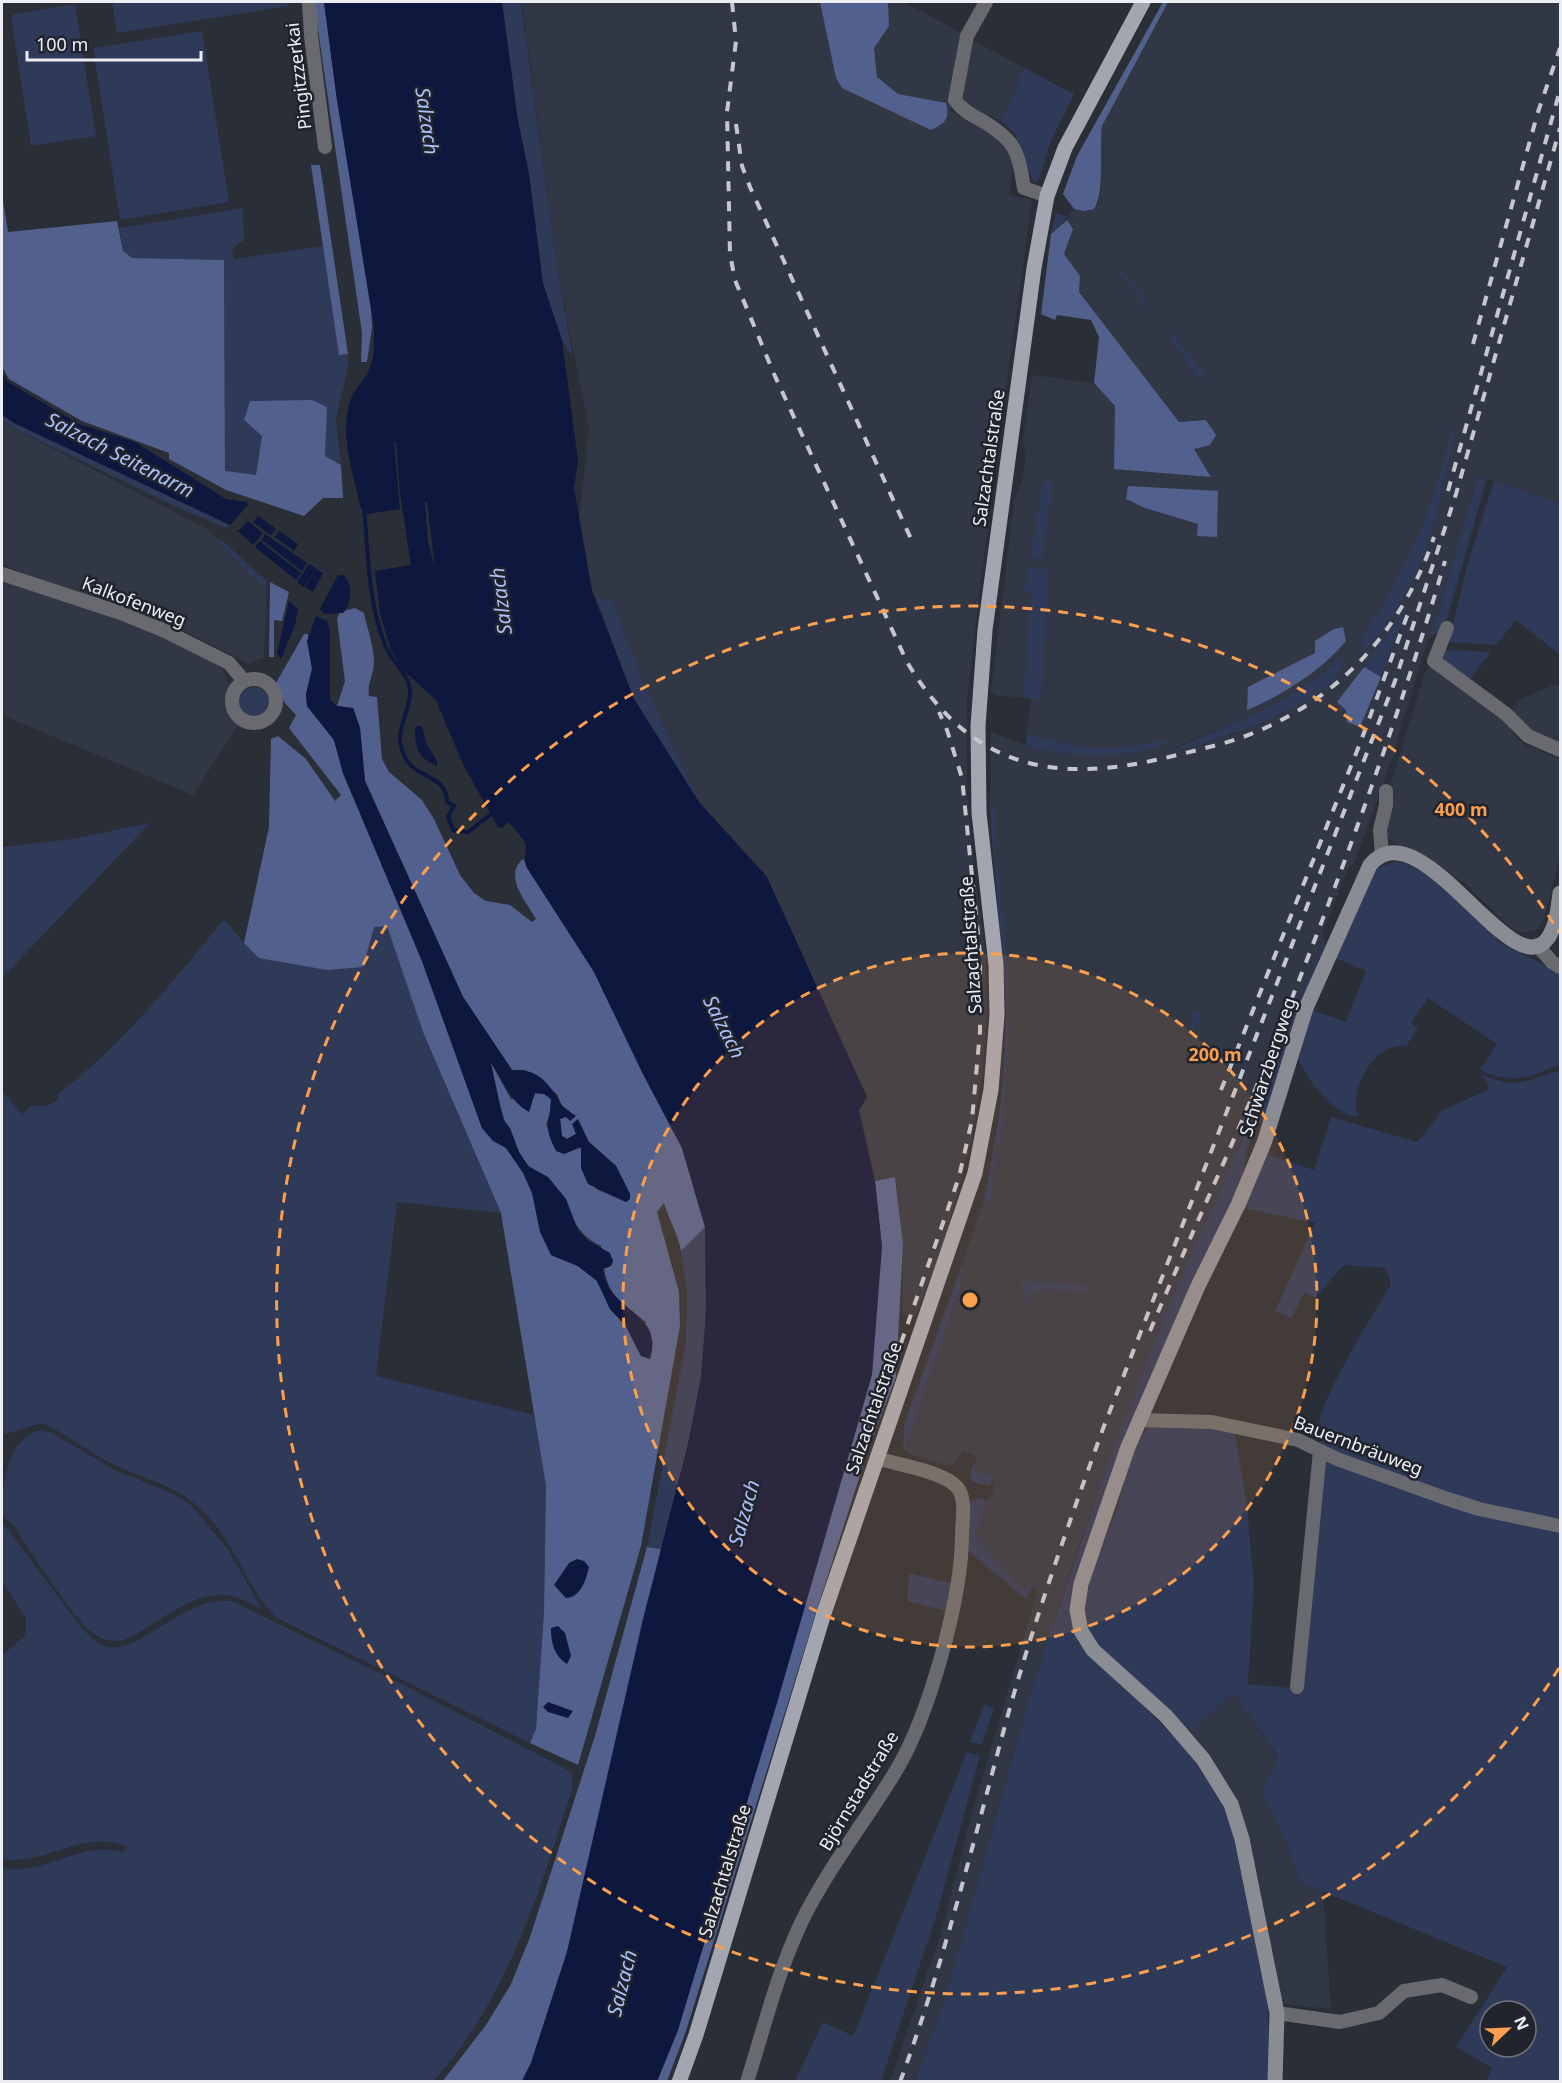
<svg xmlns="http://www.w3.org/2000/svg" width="1562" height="2083" font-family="'Noto Sans',sans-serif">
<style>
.built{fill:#323746;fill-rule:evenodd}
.green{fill:#2f3958;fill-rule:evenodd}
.forest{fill:#52608e}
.water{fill:#0e173e;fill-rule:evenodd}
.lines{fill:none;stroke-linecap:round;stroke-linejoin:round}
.stream{stroke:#0e173e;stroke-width:4}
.street{stroke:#696a6f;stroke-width:14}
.secondary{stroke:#8a8c94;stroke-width:15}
.primary{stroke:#a3a6b0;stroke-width:15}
.rail{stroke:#c5c7ce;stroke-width:4;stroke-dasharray:10 10;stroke-linecap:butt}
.ring{fill:none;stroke:#fa9f4e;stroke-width:3;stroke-dasharray:10 8}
.labels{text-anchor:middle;stroke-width:5;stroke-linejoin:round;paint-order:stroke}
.street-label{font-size:18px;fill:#eceef4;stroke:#21242c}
.water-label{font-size:20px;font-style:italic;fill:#acc0f9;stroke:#21242c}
.centre{fill:#fa9f4e;stroke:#21242c;stroke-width:3}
.ring-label{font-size:18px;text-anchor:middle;font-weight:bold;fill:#fa9f4e;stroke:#21242c;stroke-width:5;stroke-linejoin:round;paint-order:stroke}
</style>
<rect width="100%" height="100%" fill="#2a2e36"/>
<path class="built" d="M522 2H904L963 34 950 111 992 131 1002 141 1013 164 1009 195 1032 200 994 472 967 699V789L974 873 986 954 987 1013 982 1078 971 1142 944 1243 915 1318 903 1314V1244L896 1177 875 1180 859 1110 867 1097 766 875 699 802 641 676 612 601 596 598 592 590 579 520 589 429 558 272Z
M1168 2H1560V503L1478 476 1441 601 1439 618 1436 619 1431 637 1428 639 1398 736V742L1354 864 1349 866 1322 934 1324 940 1234 1159 1169 1305 1078 1547 1043 1653V1663L1037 1671 945 1998 922 2063 915 2081 890 2082 942 1929 971 1816 1037 1593 1033 1587 1023 1589 975 1536 986 1501 993 1495 994 1478 976 1470V1456L963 1451 954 1464 948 1466 909 1454 906 1445 961 1286 963 1261 984 1199 996 1143 1004 1080 1006 1004 990 821 991 732 1026 745 1031 699 995 695 991 692 1014 502 1022 480 1026 454 1023 441 1032 375 1094 383 1115 406 1114 469 1211 476 1194 448 1205 420 1179 422 1079 292 1080 276 1064 254 1073 229 1067 220 1068 217 1074 209 1084 211 1094 209 1099 202 1101 188 1099 149 1102 126ZM1218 491 1197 536 1199 524 1145 508 1126 499ZM1342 657 1337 678 1284 713 1232 735 1167 751 1272 706 1316 679Z
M974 41 1024 68 1002 122 966 104 961 94Z
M2 422 207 529 267 581 264 657 249 664 188 633 124 606 28 575 2 564Z
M2 582 95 610 161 636 213 662 223 670 230 689V715L239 724 193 795 2 715Z
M1433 664 1506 719 1514 736 1525 745 1560 759V854L1544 920 1537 929 1524 933 1513 930 1464 883 1420 853 1412 855 1385 836 1388 793 1426 670Z
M1553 685H1560V744L1518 723 1509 713 1518 700Z
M1234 1693 1278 1758 1286 1842 1299 1882 1323 1891 1331 2009 1281 2004 1259 1883 1240 1815 1229 1787 1201 1744 1187 1729H1194Z"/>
<path class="green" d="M112 2H288L289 6 117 33Z
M502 2H521L558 272 573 357 562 340 543 284 529 174 518 121Z
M75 4 96 136 31 146 11 17 15 14Z
M202 31 229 202 120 220 93 48Z
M1024 68 1074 94 1051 141 1038 182 1033 181 1015 134 1002 122Z
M243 208 244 240 232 249 234 259 323 246 339 354H348V368L336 419 341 465 325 456 327 407 251 401 244 420 262 436 256 475 225 472 224 260 132 258 123 251 119 228Z
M1056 213 1068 217 1051 234Z
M1122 270 1149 306 1148 310 1120 274Z
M1170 331 1203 372 1204 380 1198 378 1168 335Z
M2 415 14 423 230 525 226 528 170 504 12 427 2 420Z
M1453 425C1457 434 1450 454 1448 465 1434 534 1415 601 1364 651L1361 638C1410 572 1433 503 1453 425Z
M1478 476 1487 478 1444 630 1431 637 1436 619 1439 617 1441 601Z
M1494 481 1560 503V655L1516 620 1496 645 1449 642 1467 566Z
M1043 482H1053L1042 559 1030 558Z
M221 539 266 581 264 588 218 543Z
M1027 568 1049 569 1041 699 1023 697 1032 593 1024 591Z
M596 598 612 600 641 676 699 802 634 699Z
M1400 616H1404L1381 677 1364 667Z
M1454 650 1491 652 1469 681 1444 662 1443 656 1446 651Z
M1343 656 1337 678C1288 719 1228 737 1167 752L1272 706 1316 679Z
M239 702a15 15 0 1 1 30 0a15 15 0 1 1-30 0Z
M1027 734 1085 748H1121L1165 740 1167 743C1121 760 1073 758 1026 746Z
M990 803H993V810L995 811 996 853 993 854Z
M150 823 2 978V847L72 839Z
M997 859 1006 948 1009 1012 1006 1013 1005 970 994 860Z
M1399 861 1423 872 1467 904 1501 944 1560 973V1065C1526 1077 1515 1085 1480 1070L1497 1044 1428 998 1411 1023 1418 1029 1406 1046C1374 1043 1349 1088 1358 1116 1336 1119 1306 1078 1298 1059L1311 1010 1346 1022 1366 971 1333 957 1365 895 1362 892 1376 868Z
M224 919 244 943 387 925 423 1032 501 1213 397 1202 376 1376 534 1415 546 1486 544 1612 536 1729 530 1743 277 1618C250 1593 238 1552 214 1523 180 1482 148 1483 105 1460 84 1448 64 1433 42 1423L2 1435V1091L22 1114 31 1106H45L59 1100 57 1095C124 1043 171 984 224 919Z
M1324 940 1326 941 1300 1004 1266 1117C1252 1126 1243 1159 1244 1175L1070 1610 1071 1622 1077 1636 1188 1752 1223 1802 1234 1835 1267 1992 1270 2081 915 2082 945 1998 1037 1671 1043 1663V1653L1109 1461 1169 1305 1234 1159Z
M1192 1012H1202L1199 1023 1191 1030Z
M1006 1019H1009V1029L1001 1144H996L992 1199 989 1207 984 1199C997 1139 1005 1080 1006 1019Z
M1560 1070V1522L1483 1506 1332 1454C1326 1449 1318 1441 1318 1432 1316 1403 1375 1313 1391 1284L1386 1268 1344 1265 1315 1298 1305 1292 1291 1318 1275 1311 1315 1223 1244 1208 1266 1154 1314 1170 1331 1117 1417 1142 1443 1110 1489 1089 1483 1075C1515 1090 1529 1080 1560 1070Z
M705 1227C705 1277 708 1329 701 1379 692 1436 675 1492 661 1549L647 1547 686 1342 687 1294 681 1251Z
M963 1261 961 1286 906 1445 909 1454 903 1448 904 1425Z
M1022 1281 1091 1286 1090 1292 1038 1289 1029 1297 1028 1303 1025 1302 1026 1291 1021 1290Z
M1149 1427H1207L1235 1433 1247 1507 1254 1584 1248 1684 1300 1689 1323 1459 1560 1530V2081H1486L1492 2068 1456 2047 1507 1967 1299 1882 1286 1842 1261 1793 1278 1757 1234 1693 1194 1729H1187L1094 1643C1089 1632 1084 1621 1085 1608 1087 1574 1104 1543 1116 1512 1126 1483 1126 1449 1149 1427ZM1490 2011H1526V2047H1490Z
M42 1430 50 1432 115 1470 174 1494 192 1506 229 1551 261 1608C248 1602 232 1593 217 1595 184 1597 154 1627 124 1640 115 1641 105 1641 97 1636 75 1623 29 1548 12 1524L2 1515C1 1488 7 1435 42 1430Z
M975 1461 976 1470 994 1477 990 1486 972 1482 970 1473Z
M979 1498 986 1501 975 1536 1023 1589 1033 1587 1026 1599 968 1551 970 1502Z
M2 1522 82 1628C89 1635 97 1645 108 1647 141 1654 182 1596 232 1601L402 1684 572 1772V1789C540 1892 507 1999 434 2081H2V1868C48 1876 75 1841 123 1852L125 1846C84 1829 44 1866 2 1859V1655L25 1636 26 1619 2 1581Z
M909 1573 954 1584 946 1611 907 1601Z
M984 1704 994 1708 982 1744 970 1742Z
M967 1752 980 1756 936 1917 881 2081H795L823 2022 853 2036Z"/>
<path class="forest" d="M314 2H324L337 100 371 301 372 328 367 362H361L362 333Z
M820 2H888L889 26 874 48 877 77 898 94 946 103C950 120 945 123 931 130L842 88 836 78Z
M1163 2H1168L1102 126C1099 149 1105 193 1094 209L1084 211 1074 209 1063 194 1077 156Z
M311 165H320L348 354 339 355Z
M2 195 8 232 117 221 123 251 132 258 224 260 225 471 256 475 262 436 244 420 250 401 312 400 327 407 325 456 341 465 343 498H323L304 516 226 490 169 459V453L82 421 9 379 2 367Z
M1067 220 1073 229 1064 254 1080 276 1079 292 1179 422 1206 420 1216 435 1210 445 1194 449 1211 477 1114 469 1115 406 1094 383 1099 337 1091 320 1057 315 1055 320 1041 314 1051 234Z
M1128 486 1218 491 1217 537 1197 536 1198 524 1145 508 1126 499Z
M270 582 289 592 282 621 274 620V657H269Z
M355 608 364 613C367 628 374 646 374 662 374 675 367 682 369 696L377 697 382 759 389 772 422 800 434 819 460 875 474 893 486 901 510 905 532 922 536 919C526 901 503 876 523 859L594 972 643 1074 682 1148 705 1227 681 1251C678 1234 669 1220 664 1203L657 1212 679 1292 680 1326 641 1546 578 1765 530 1743 536 1729 544 1612 546 1486 501 1213 423 1032 387 926 374 927 363 967 327 970 259 958 244 943 269 827 271 739 278 736 306 759 335 801 341 795 289 728 296 715 284 702 276 683 304 634H308L312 669 306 694 307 706 334 740 343 773 422 961 482 1128C490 1138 498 1141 506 1148 533 1174 540 1222 551 1255L578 1266 597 1281 610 1309 625 1325 647 1323C610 1294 606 1293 601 1246 576 1235 569 1210 554 1187 547 1175 534 1174 527 1164 504 1134 498 1097 490 1061L511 1099 533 1098 535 1093 545 1094 551 1099 550 1113 546 1125 564 1154 580 1147 596 1189 626 1202 630 1194 616 1166 589 1142 576 1134 567 1139 562 1136 560 1119 570 1111 562 1106 557 1094 525 1070H512L463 997 365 781 360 728 353 708 337 706 345 681 337 619 340 612Z
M1343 627 1346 641C1321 671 1283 695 1247 710L1248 687 1315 653V641L1334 629Z
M1364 667 1381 677 1360 727 1347 722 1346 710 1337 702Z
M895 1177 903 1244 896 1377 870 1444 813 1622 686 2031 667 2081 657 2082 678 2030 882 1247 875 1181Z
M647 1547 661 1549 567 1952 531 2063 522 2081 442 2082 486 2025 511 1984 530 1937 595 1736Z"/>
<path class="water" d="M324 2H502L518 121 529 174 543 284 562 340 578 461 574 488 592 591 634 699 699 802 767 877 867 1097 859 1110 875 1182 882 1247 872 1375 777 1703 678 2030 657 2081H522L531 2063 567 1952 643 1619 688 1444 701 1377 706 1312 705 1227 682 1148 643 1074 594 972 527 868C523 859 526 857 526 848 526 839 514 830 509 822L502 828 498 827 463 764 436 700 403 670 391 650 380 614 375 571 411 565 400 493 396 442 394 443 400 509 367 514 366 509H361C354 476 340 438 349 405 353 389 366 380 371 365 375 353 374 340 374 328L337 100ZM425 502H427L435 568 428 542Z
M2 373 8 382 79 424 135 442 226 499 247 502 248 505 230 525 14 423 2 415Z
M258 516 276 529 271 535 253 522Z
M248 521 263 533 253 545 238 531Z
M279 531 298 544 294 551 275 537Z
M265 534 307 563 302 571 262 540Z
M260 541 301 573 296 580 255 547Z
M309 564 316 568 304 587 297 582Z
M316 569 323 573 313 592 305 587Z
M338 575H344C353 585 352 604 343 613L324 614 320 609Z
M289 601 298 609 295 625 281 659 277 653Z
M316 616 327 621 330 632V700L337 706 353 708 360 728 365 781 463 997 512 1070C539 1069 548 1082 561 1104 564 1109 571 1112 576 1116L570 1121 566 1117 560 1119 562 1136 567 1139 576 1134 572 1124 578 1119 589 1142 616 1166 630 1194V1199L626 1202 588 1184 581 1168V1147L564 1154 556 1151C542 1123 550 1126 551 1099L544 1094 535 1093 529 1112C508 1100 504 1081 491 1063L503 1119 510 1128 519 1152 528 1166 548 1177 566 1199 578 1230 587 1240 610 1253 613 1261 611 1266 603 1269C607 1313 665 1310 650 1359L641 1356 625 1325 610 1309 597 1281 578 1266 551 1255 540 1232 532 1193 523 1173 506 1148 493 1141 482 1128 422 961 343 773 334 740 307 706 306 694 312 669 307 641Z
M418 726H422L426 743 437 761V766C418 758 415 748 415 728Z
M577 1559 584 1561 589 1567C586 1580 581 1597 566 1598L554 1585 569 1563Z
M558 1626 565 1633 571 1656 567 1664C554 1656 551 1643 551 1628Z
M548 1702 573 1711 568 1718 548 1712 543 1707Z"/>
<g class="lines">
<path class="stream" d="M364 506C368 551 368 602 385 645 391 661 411 676 410 693 409 718 391 732 406 759 417 779 447 775 447 802L454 806 448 816 453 830 468 832 494 812"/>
<path class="street" d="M309 2 311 36 325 147
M986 2 967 36 955 100C962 110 970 114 981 120 1015 140 1018 150 1024 188L1047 196
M2 574 121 613 165 631 229 663 244 681
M1447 628 1434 661 1506 714 1528 736 1560 750
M232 701a22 22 0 1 1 44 0a22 22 0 1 1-44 0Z
M1382 855 1380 830 1386 805V791
M1537 945 1552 962 1560 967
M1139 1420 1212 1422 1298 1440 1337 1459 1445 1498 1479 1509 1560 1526
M1297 1687 1320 1451
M1277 2013 1340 2022 1379 2013 1404 1991 1442 1985 1471 1997
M747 2082C764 2028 777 1974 801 1923 827 1869 866 1821 897 1769 929 1715 962 1598 962 1535 962 1521 967 1499 957 1487 943 1471 897 1465 877 1458"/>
<path class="secondary" d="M1275 2082 1277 2013 1242 1839 1231 1804 1203 1759 1166 1716 1093 1650 1081 1631 1077 1610 1081 1584 1128 1447 1198 1286 1238 1205 1264 1143 1306 1008 1370 865C1421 805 1512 989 1548 938 1557 925 1558 907 1560 893"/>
<path class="primary" d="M679 2082 696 2035 824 1613 975 1173 991 1090 997 1015 996 965 979 813 978 726 985 630 1034 268 1047 196 1065 148 1143 2"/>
<path class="rail" d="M732 2 736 41 727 112 730 254 735 280 774 374 907 662C972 771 1057 785 1173 756 1201 749 1230 743 1256 732 1344 695 1404 626 1434 537
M736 124 742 166 750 187 912 541
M1473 344 1538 112 1560 48
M1448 491 1560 90
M1221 1090 1361 741 1410 608
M1150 1331C1184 1250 1221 1171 1255 1090 1326 916 1392 741 1445 561
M901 1343 959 1177 972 1120 980 1031V954L962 778 947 730 939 712
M900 2082C945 1960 975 1835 1009 1711 1036 1615 1070 1520 1104 1426L1395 681 1456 494 1560 128"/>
</g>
<circle cx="970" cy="1300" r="347" fill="#fa9f4e" fill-opacity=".12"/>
<g class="ring">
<circle cx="970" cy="1300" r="347"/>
<path d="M1559 1668A694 694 0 1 1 1559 932"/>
</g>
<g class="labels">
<g class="street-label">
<text transform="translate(299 76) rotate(-97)" y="6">Pingitzzerkai</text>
<text transform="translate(989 458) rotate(-82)" y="6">Salzachtalstraße</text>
<text transform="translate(134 602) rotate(21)" y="6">Kalkofenweg</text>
<text transform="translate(971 945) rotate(-94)" y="6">Salzachtalstraße</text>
<text transform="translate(1268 1067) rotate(-72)" y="6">Schwarzbergweg</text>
<text transform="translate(874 1408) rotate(-71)" y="6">Salzachtalstraße</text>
<text transform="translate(1358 1446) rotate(21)" y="6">Bauernbräuweg</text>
<text transform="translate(859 1791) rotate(-59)" y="6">Björnstadstraße</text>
<text transform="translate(725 1871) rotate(-73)" y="6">Salzachtalstraße</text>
</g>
<g class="water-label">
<text transform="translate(427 121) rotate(82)" y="7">Salzach</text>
<text transform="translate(120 455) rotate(27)" y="7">Salzach Seitenarm</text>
<text transform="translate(501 601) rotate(-97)" y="7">Salzach</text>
<text transform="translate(724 1027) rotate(63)" y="7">Salzach</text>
<text transform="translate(744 1513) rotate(-74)" y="7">Salzach</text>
<text transform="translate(622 1983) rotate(-76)" y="7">Salzach</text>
</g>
</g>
<circle cx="970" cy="1300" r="9" class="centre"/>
<g class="ring-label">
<text x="1461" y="816">400 m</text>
<text x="1215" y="1061">200 m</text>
</g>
<rect width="1562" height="2083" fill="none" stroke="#eceef4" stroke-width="6"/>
<g transform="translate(1508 2029) rotate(67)"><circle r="28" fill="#21242c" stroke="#72757c" stroke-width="1.5"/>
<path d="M0-4.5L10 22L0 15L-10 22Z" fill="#fa9f4e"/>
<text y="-9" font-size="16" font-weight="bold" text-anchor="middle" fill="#eceef4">N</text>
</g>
<path d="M27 51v9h174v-9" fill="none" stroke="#eceef4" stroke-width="3"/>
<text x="36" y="51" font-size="18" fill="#eceef4" stroke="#21242c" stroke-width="4.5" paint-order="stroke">100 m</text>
</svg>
